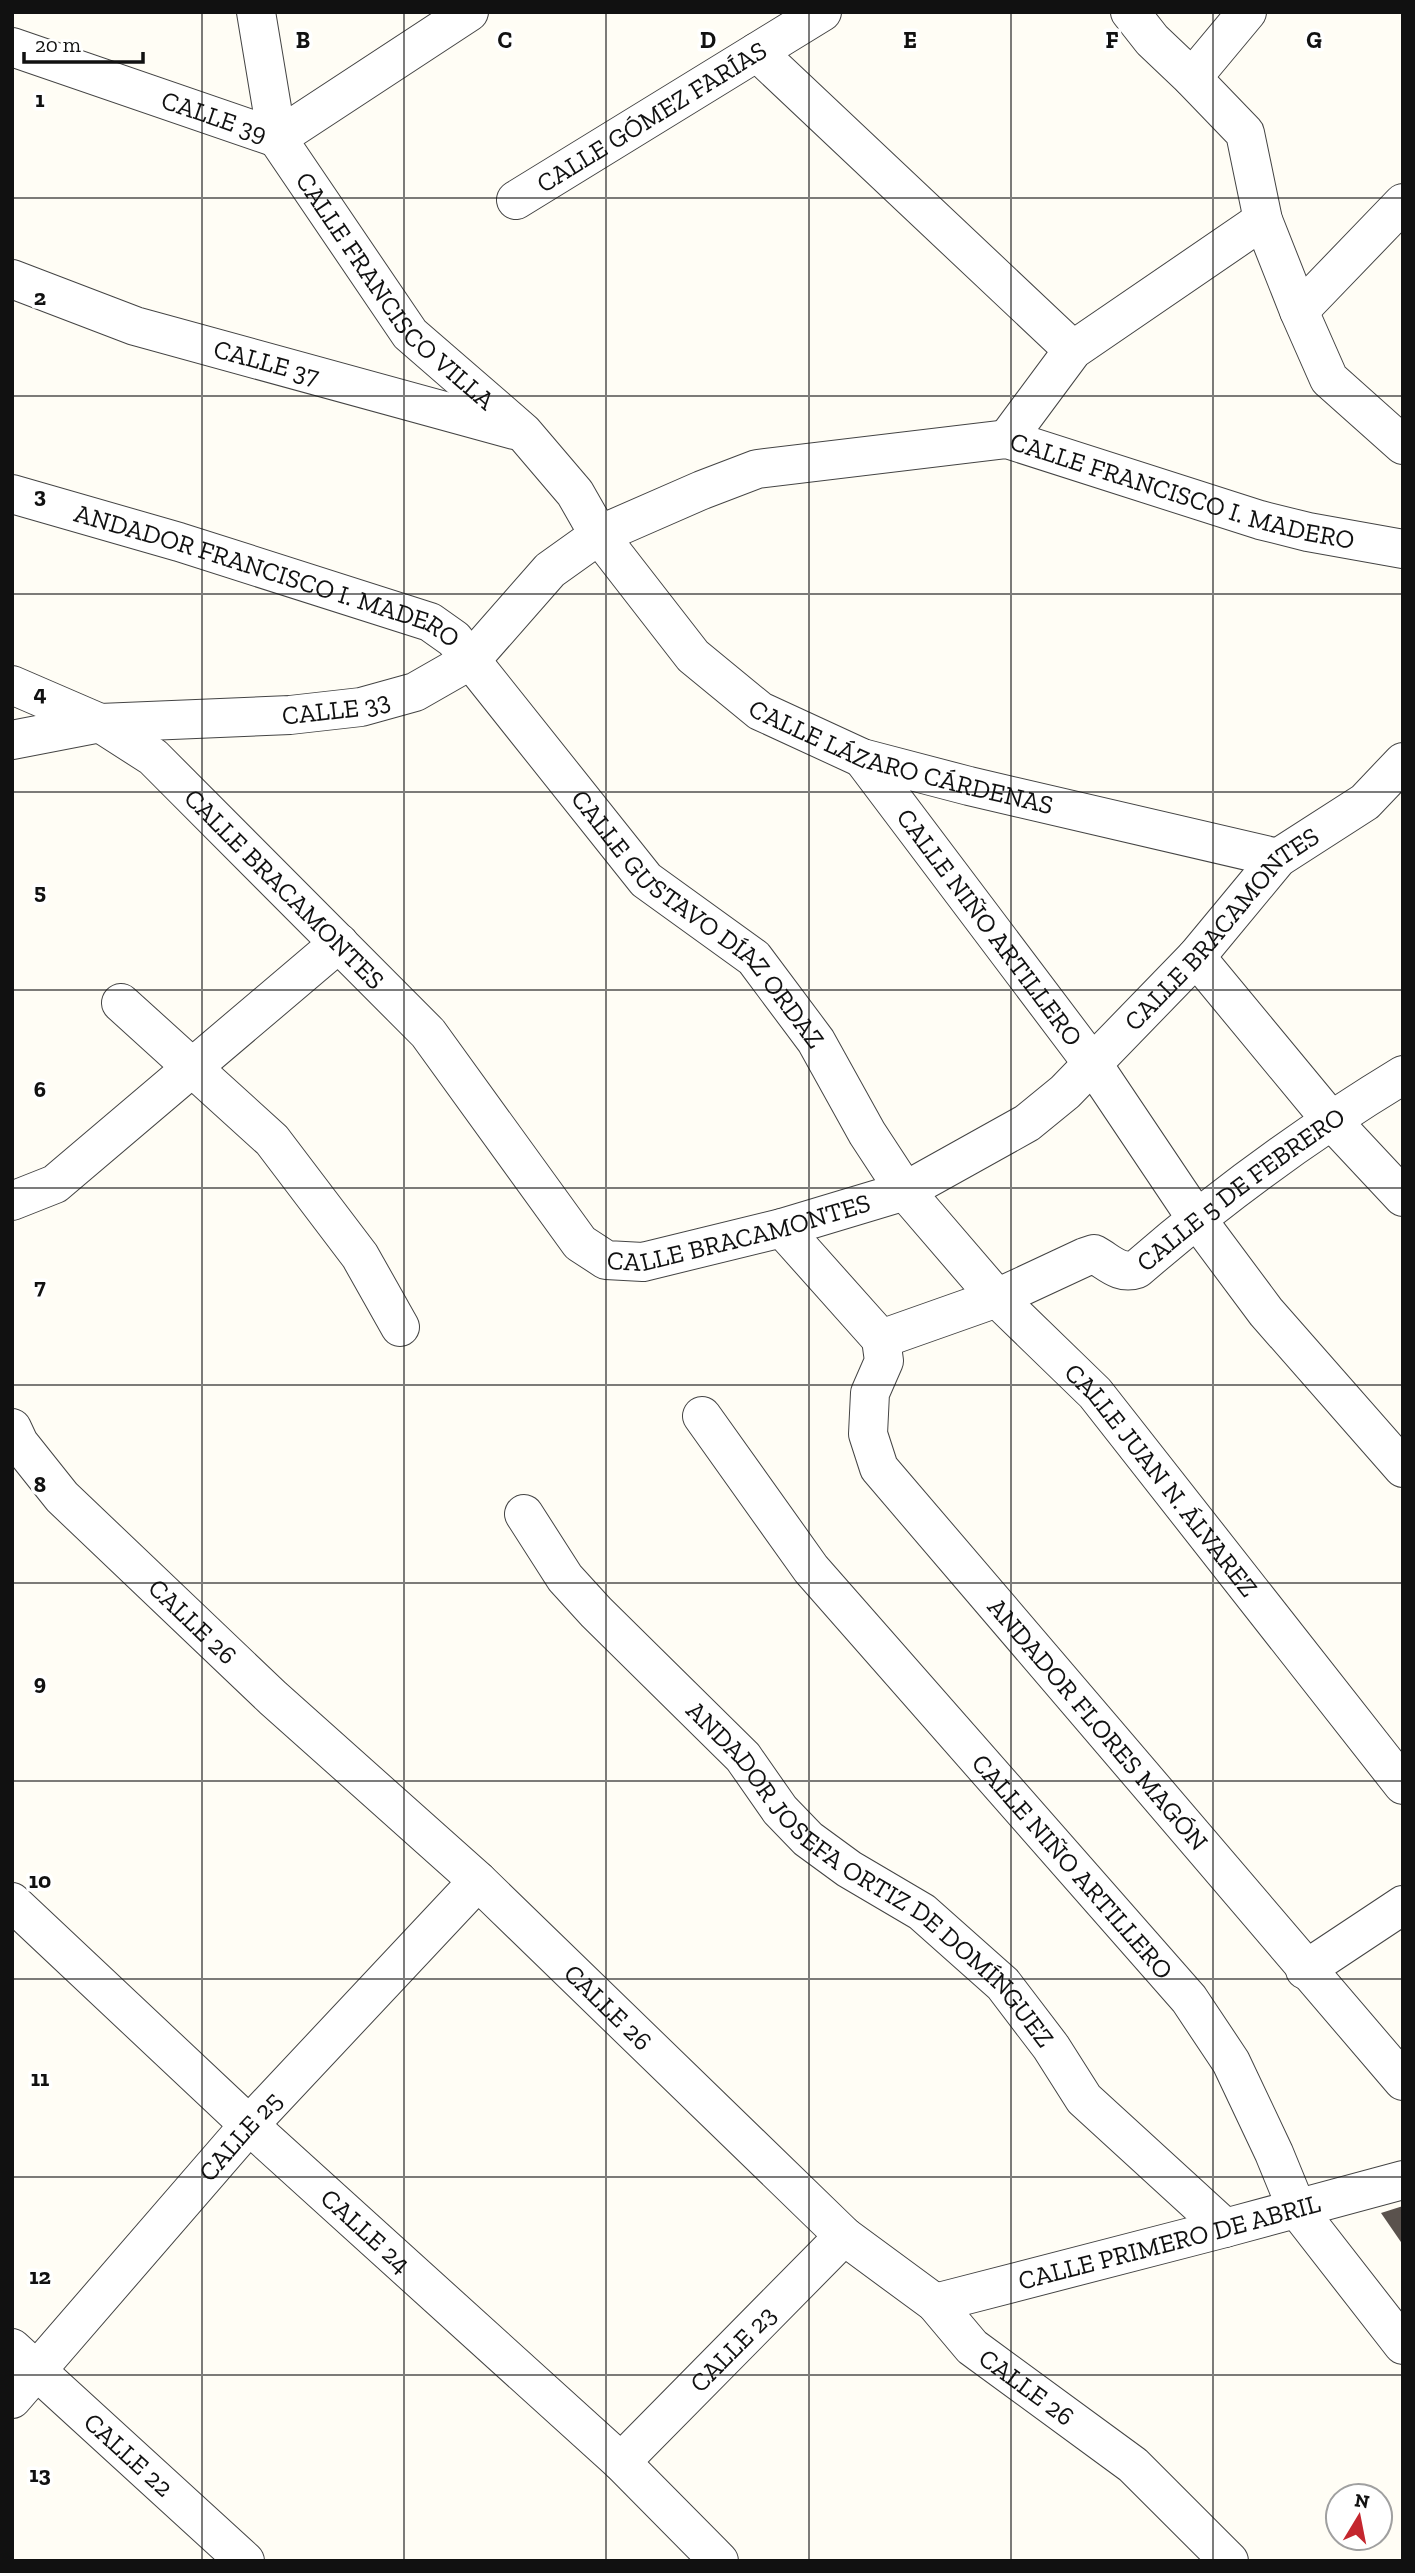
<svg xmlns="http://www.w3.org/2000/svg" width="1415" height="2573" font-family="'Zilla Slab',serif">
<style>
.building{fill:#5a524d}
.lines{fill:none;stroke-linecap:round;stroke-linejoin:round}
.minor-casing{stroke:#444;stroke-width:40}
.minor{stroke:#fff;stroke-width:38}
.grid{fill:none;stroke:#111;stroke-width:2;stroke-opacity:0.55}
.labels{text-anchor:middle;stroke-width:7;stroke-linejoin:round;paint-order:stroke}
.street-label{font-size:26px;fill:#111;stroke:#fff}
.grid-label{font-size:23px;text-anchor:middle;font-weight:bold;fill:#111;stroke:#fff;stroke-width:7;stroke-linejoin:round;paint-order:stroke}
</style>
<rect width="100%" height="100%" fill="#fffdf5"/>
<path class="building" d="M1403 2206V2245L1381 2213Z"/>
<g class="lines">
<g class="minor-casing">
<g id="minor">
<path id="s1" d="M256 12 277 138 410 334 523 432 575 493 599 535 693 656 760 711 862 758 969 786 1278 858"/>
<path d="M1130 12 1152 40 1192 78 1245 133 1263 220 1299 311 1329 379 1403 445"/>
<path id="s2" d="M12 47 277 138 469 12"/>
<path d="M757 52 1073 350"/>
<path d="M1192 78 1247 12"/>
<path id="s3" d="M516 200 822 12"/>
<path id="s4" d="M12 279 135 326 514 430"/>
<path d="M1299 311 1403 203"/>
<path d="M1007 439 1073 350 1263 220"/>
<path id="s5" d="M12 494 179 542 430 622 454 639 646 880 754 958 816 1041 867 1133 905 1191 997 1298 1095 1393 1403 1785"/>
<path id="s6" d="M12 685 100 723 153 757 428 1033 580 1243 606 1260 643 1262 782 1228 905 1191 1027 1123 1065 1092 1196 957 1278 858 1365 802 1403 762"/>
<path id="s7" d="M12 740 100 723 290 715 361 707 415 692 471 660 550 570 599 535 702 490 757 469 1007 439 1260 520 1308 532 1403 549"/>
<path id="s8" d="M862 758 1092 1063 1196 1218 1266 1312 1403 1468"/>
<path d="M1196 957 1330 1119 1403 1197"/>
<path d="M121 1003 272 1140 360 1256 400 1327"/>
<path d="M12 1201 55 1184 339 943"/>
<path d="M782 1228 881 1339"/>
<path id="s9" d="M881 1339 884 1361 870 1393 868 1434 879 1468 1403 2081"/>
<path id="s10" d="M881 1339 997 1298 1085 1257 1094 1254C1109 1262 1119 1275 1137 1269 1220 1197 1309 1132 1403 1075"/>
<path id="s11" d="M702 1416 811 1569 1189 1999 1231 2062 1274 2153 1297 2209 1403 2345"/>
<path id="s12" d="M12 1428 19 1443 62 1497 273 1698 478 1881 844 2236 935 2303 972 2347 1133 2465 1229 2561"/>
<path id="s13" d="M524 1514 565 1578 596 1612 743 1757 780 1810 808 1839 849 1869 922 1912 1003 1984 1051 2047 1084 2099 1225 2228"/>
<path id="s14" d="M12 1902 249 2125 621 2462 719 2561"/>
<path d="M1305 1970 1403 1905"/>
<path id="s15" d="M935 2303 1225 2228 1403 2180"/>
<path id="s16" d="M12 2348 245 2561"/>
<path id="s17" d="M12 2399 249 2125 478 1881"/>
<path id="s18" d="M621 2462 844 2236"/>
</g>
</g>
<use href="#minor" class="minor"/>
</g>
<path class="grid" d="M202 12V2561M404 12V2561M606 12V2561M809 12V2561M1011 12V2561M1213 12V2561M12 198H1403M12 396H1403M12 594H1403M12 792H1403M12 990H1403M12 1188H1403M12 1385H1403M12 1583H1403M12 1781H1403M12 1979H1403M12 2177H1403M12 2375H1403"/>
<g class="labels">
<g class="street-label">
<text dy="9" stroke="none"><textPath href="#s2" startOffset="214">CALLE 39</textPath></text>
<text dy="9" stroke="none"><textPath href="#s3" startOffset="159">CALLE GÓMEZ FARÍAS</textPath></text>
<text dy="9" stroke="none"><textPath href="#s1" startOffset="322">CALLE FRANCISCO VILLA</textPath></text>
<text dy="9" stroke="none"><textPath href="#s4" startOffset="268">CALLE 37</textPath></text>
<text dy="9" stroke="none"><textPath href="#s7" startOffset="1258">CALLE FRANCISCO I. MADERO</textPath></text>
<text dy="9" stroke="none"><textPath href="#s5" startOffset="268">ANDADOR FRANCISCO I. MADERO</textPath></text>
<text dy="9" stroke="none"><textPath href="#s7" startOffset="326">CALLE 33</textPath></text>
<text dy="9" stroke="none"><textPath href="#s1" startOffset="1032">CALLE LÁZARO CÁRDENAS</textPath></text>
<text dy="9" stroke="none"><textPath href="#s6" startOffset="345">CALLE BRACAMONTES</textPath></text>
<text dy="9" stroke="none"><textPath href="#s5" startOffset="840">CALLE GUSTAVO DÍAZ ORDAZ</textPath></text>
<text dy="9" stroke="none"><textPath href="#s8" startOffset="212">CALLE NIÑO ARTILLERO</textPath></text>
<text dy="9" stroke="none"><textPath href="#s6" startOffset="1563">CALLE BRACAMONTES</textPath></text>
<text dy="9" stroke="none"><textPath href="#s10" startOffset="408">CALLE 5 DE FEBRERO</textPath></text>
<text dy="9" stroke="none"><textPath href="#s6" startOffset="975">CALLE BRACAMONTES</textPath></text>
<text dy="9" stroke="none"><textPath href="#s5" startOffset="1573">CALLE JUAN N. ÁLVAREZ</textPath></text>
<text dy="9" stroke="none"><textPath href="#s12" startOffset="266">CALLE 26</textPath></text>
<text dy="9" stroke="none"><textPath href="#s9" startOffset="471">ANDADOR FLORES MAGÓN</textPath></text>
<text dy="9" stroke="none"><textPath href="#s11" startOffset="584">CALLE NIÑO ARTILLERO</textPath></text>
<text dy="9" stroke="none"><textPath href="#s13" startOffset="504">ANDADOR JOSEFA ORTIZ DE DOMÍNGUEZ</textPath></text>
<text dy="9" stroke="none"><textPath href="#s12" startOffset="833">CALLE 26</textPath></text>
<text dy="9" stroke="none"><textPath href="#s17" startOffset="348">CALLE 25</textPath></text>
<text dy="9" stroke="none"><textPath href="#s14" startOffset="483">CALLE 24</textPath></text>
<text dy="9" stroke="none"><textPath href="#s15" startOffset="242">CALLE PRIMERO DE ABRIL</textPath></text>
<text dy="9" stroke="none"><textPath href="#s18" startOffset="159">CALLE 23</textPath></text>
<text dy="9" stroke="none"><textPath href="#s12" startOffset="1400">CALLE 26</textPath></text>
<text dy="9" stroke="none"><textPath href="#s16" startOffset="158">CALLE 22</textPath></text>
</g>
</g>
<g class="grid-label">
<text x="303" y="48">B</text>
<text x="505" y="48">C</text>
<text x="708" y="48">D</text>
<text x="910" y="48">E</text>
<text x="1112" y="48">F</text>
<text x="1314" y="48">G</text>
<text x="40" y="107">1</text>
<text x="40" y="305">2</text>
<text x="40" y="503">3</text>
<text x="40" y="701">4</text>
<text x="40" y="899">5</text>
<text x="40" y="1097">6</text>
<text x="40" y="1294">7</text>
<text x="40" y="1492">8</text>
<text x="40" y="1690">9</text>
<text x="40" y="1888">10</text>
<text x="40" y="2086">11</text>
<text x="40" y="2284">12</text>
<text x="40" y="2482">13</text>
</g>
<rect width="1415" height="2573" fill="none" stroke="#111111" stroke-width="28"/>
<g transform="translate(1359 2517) rotate(10)"><circle r="33" fill="#ffffff" stroke="#a0a0a0" stroke-width="2"/>
<path d="M0-5L12 26L0 18L-12 26Z" fill="#c4262e"/>
<text y="-10" font-size="19" font-weight="bold" text-anchor="middle" fill="#111111">N</text>
</g>
<path d="M24 52v10h119v-10" fill="none" stroke="#111111" stroke-width="3.5"/>
<text x="35" y="52" font-size="21" fill="#111111" stroke="#ffffff" stroke-width="5" paint-order="stroke">20 m</text>
</svg>
